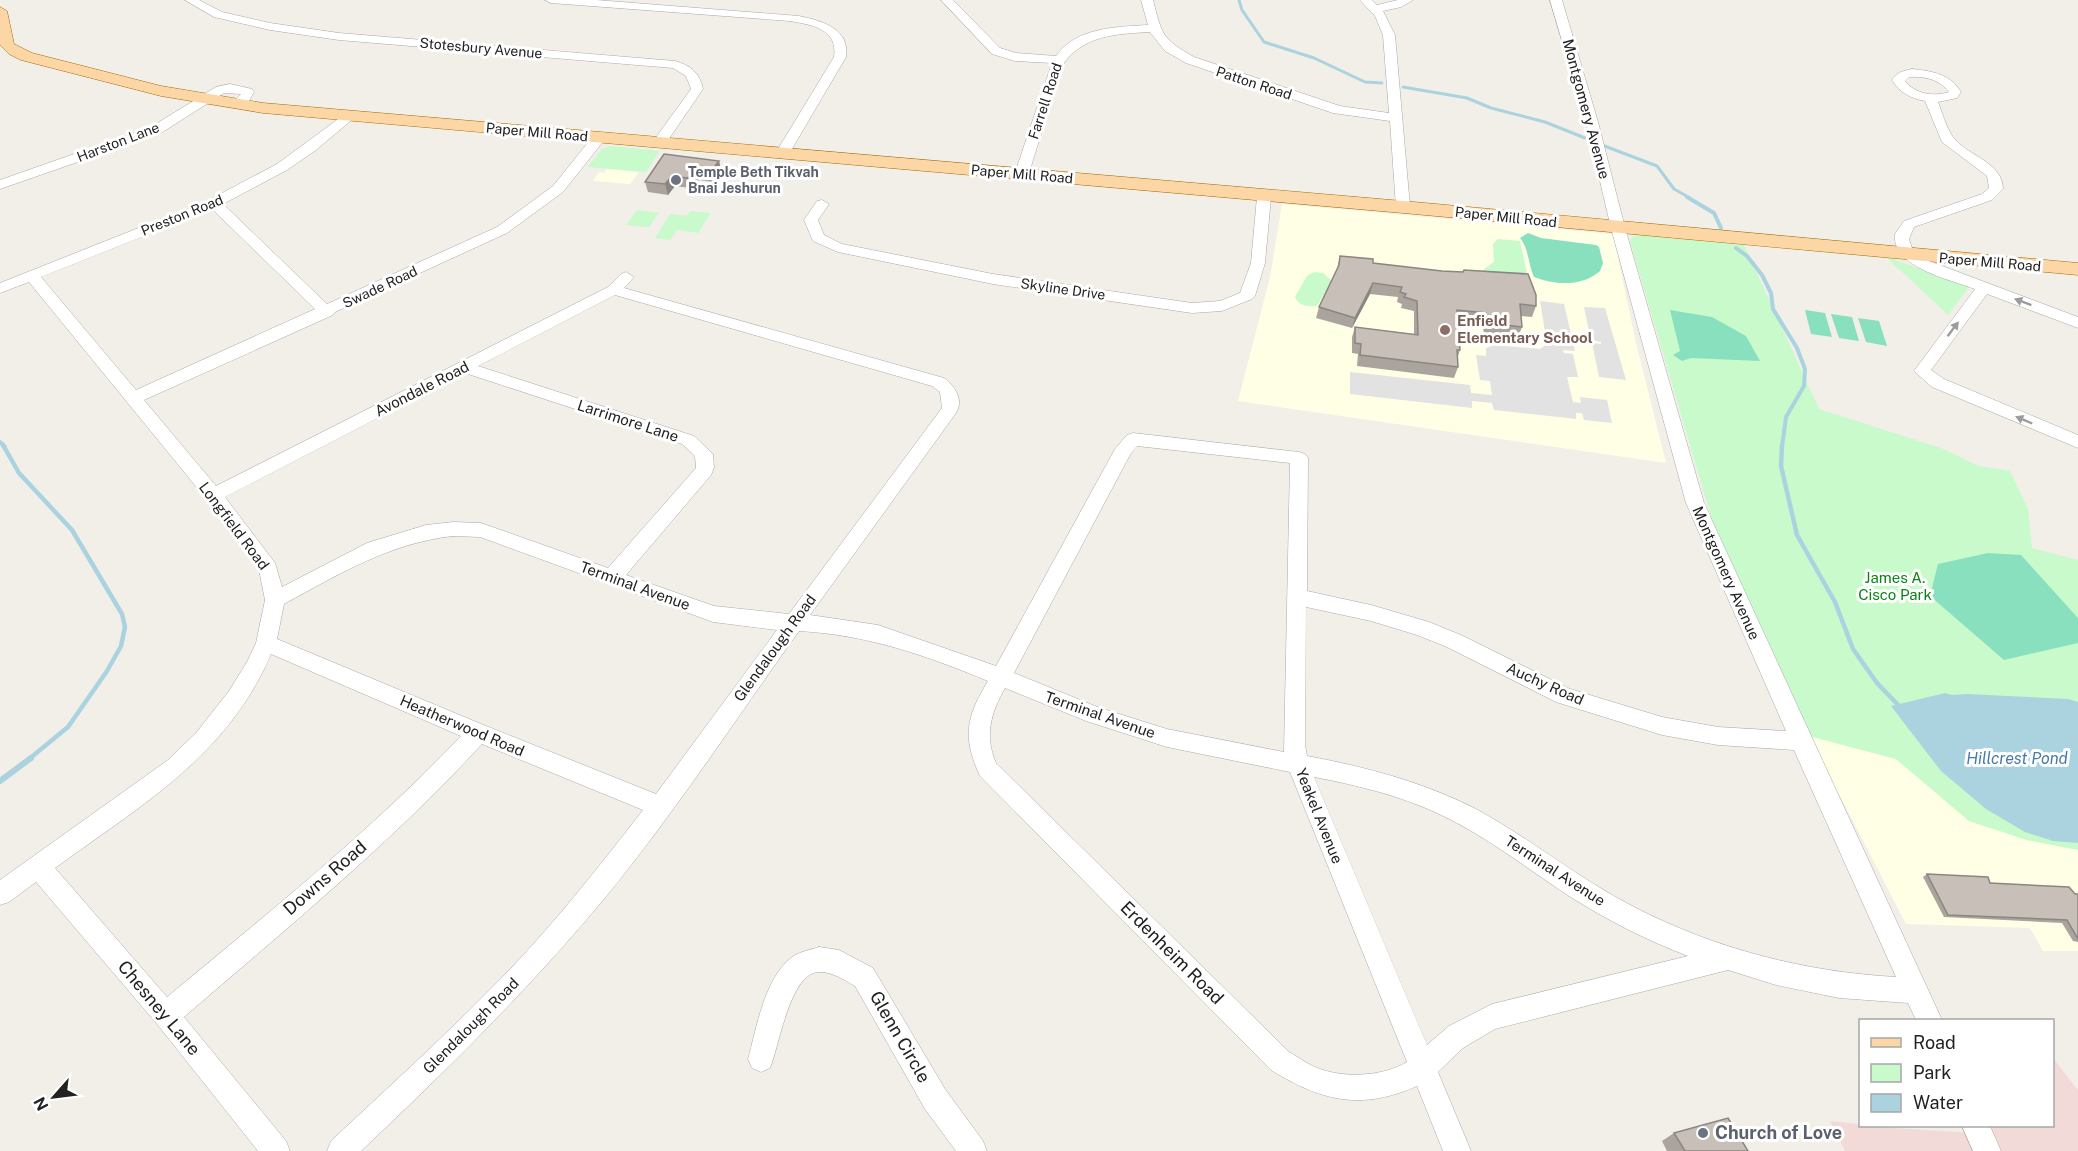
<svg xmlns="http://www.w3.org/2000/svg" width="2078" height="1151" font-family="'Public Sans',sans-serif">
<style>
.commercial{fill:#f2dad9}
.education{fill:#ffffe5}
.park{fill:#c8facc}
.pitch{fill:#88e0be}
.parking{fill:#e2e2e2}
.water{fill:#aad3df}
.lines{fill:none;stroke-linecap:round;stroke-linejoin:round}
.stream-far3{stroke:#aad3df;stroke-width:3}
.stream-far2{stroke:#aad3df;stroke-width:4}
.stream-far1{stroke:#aad3df;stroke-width:4.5}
.stream{stroke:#aad3df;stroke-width:6}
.minor-casing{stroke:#a9a9a9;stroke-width:1}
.major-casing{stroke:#a06b00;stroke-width:1}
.minor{fill:#fff;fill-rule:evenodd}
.major{fill:#fcd6a4;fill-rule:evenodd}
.wall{fill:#aba49e}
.shaded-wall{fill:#8b8681}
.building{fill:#c7bfb8;stroke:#8b8681;stroke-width:1.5}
.oneway{fill:#9c9c9c}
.worship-dot{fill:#6b7280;stroke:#fff;stroke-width:2}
.education-dot{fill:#8d6e63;stroke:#fff;stroke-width:2}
.labels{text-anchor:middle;stroke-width:6;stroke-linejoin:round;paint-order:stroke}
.far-street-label{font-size:14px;fill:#222;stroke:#fff}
.far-worship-label{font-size:14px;font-weight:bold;fill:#5b616d;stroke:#fff;text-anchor:start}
.street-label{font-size:15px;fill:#222;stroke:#fff}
.education-label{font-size:15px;font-weight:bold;fill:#785e54;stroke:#fff;text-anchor:start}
.park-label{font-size:15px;fill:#0c8416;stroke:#fff}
.water-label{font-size:16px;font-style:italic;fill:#4a7aab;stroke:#fff}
.near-street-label{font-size:18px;fill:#222;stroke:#fff}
.near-worship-label{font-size:18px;font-weight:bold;fill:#5b616d;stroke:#fff;text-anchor:start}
</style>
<rect width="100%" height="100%" fill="#f2efe9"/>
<path class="commercial" d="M2053 1058 2078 1090V1151H1845L1830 1121 1860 1124V1126L1993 1134 1990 1126H2052Z"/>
<path class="education" d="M607 169 639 172 630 184 593 181 599 172 604 173Z
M1282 204 1613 234 1636 343 1666 463 1238 401 1270 277Z
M1809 736 1896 759 1969 821 2027 840 2078 850V951H2043L2030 928 1906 924Z"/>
<path class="park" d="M611 146 660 151 646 172 587 167 602 149Z
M637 210 659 213 649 227 626 225Z
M691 211 711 213 698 233 677 230 670 240 655 238 670 214 687 216Z
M1638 235 1744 245 1819 409 1941 448 1979 466 2010 471 2028 509 2032 548 2078 560V850L2027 840 1969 821 1896 759 1809 736 1719 544 1630 241 1632 237Z
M1498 239 1520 241 1528 278 1484 277V269L1494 262 1493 244Z
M1887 258H1890L1969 287 1948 315Z
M1314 272 1323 273 1332 281 1317 306C1308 307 1299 306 1295 297L1307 276Z"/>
<path class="pitch" d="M1528 233 1541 238 1596 245 1599 247 1603 263 1600 271C1582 287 1555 285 1534 277 1528 264 1529 249 1520 238Z
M1670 310 1712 317 1746 336 1760 361 1691 358 1682 361 1673 355 1680 351Z
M1805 310 1825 313 1832 337 1811 334Z
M1831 314 1852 317 1859 341 1839 338Z
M1858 318 1879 321 1887 346 1866 342Z
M1988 553 2021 555 2078 618V643L2004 660 1930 596 1938 564Z"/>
<path class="parking" d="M1540 301 1564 304 1575 351 1563 350 1564 353 1573 354 1578 377H1567L1573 402 1581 403 1580 397 1607 400 1612 423 1584 420 1582 413H1576V419L1494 410 1492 403 1472 401V408L1350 394V372L1470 385 1471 393 1492 395 1490 381 1480 380 1476 355 1486 356V348L1494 345 1540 349 1547 344Z
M1584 307 1605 308 1626 380 1599 377 1592 343 1601 344V342L1591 340Z"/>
<path class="water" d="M1945 693 1952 695 1967 694 2068 699 2078 702V843L2053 841 2025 832 1986 809 1941 771 1891 706Z"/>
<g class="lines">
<path class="stream-far3" d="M1239 0 1242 10 1264 42 1314 58 1365 82 1382 83
M1403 87 1467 98 1491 108 1545 122 1585 138
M1602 145 1657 166 1674 189 1690 198"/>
<path class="stream-far2" d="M1687 197 1714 213 1721 228
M1736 248 1747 256 1762 275 1771 293 1773 309 1797 348 1805 369 1804 386 1786 417 1782 447
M0 442 5 447"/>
<path class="stream-far1" d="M3 445 19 473 72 530 122 614 125 627 121 646 107 671 68 727 29 759
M1782 445 1781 466 1797 535 1835 602 1853 649 1877 683 1901 708"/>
<path class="stream" d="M0 781 31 758"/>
<g class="minor-casing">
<path id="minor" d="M185 0H199L222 12 270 23 339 33 675 61C690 65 700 73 703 89L664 146 659 147 652 143 691 89 686 76 673 68 339 40 270 30 214 17Z
M545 0H596L799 16C822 21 850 28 846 57L789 154 782 158 775 154 834 57C838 29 813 25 790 21L551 3Z
M941 0H953L1000 48 1016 53 1056 56C1076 27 1117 27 1148 25L1141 0H1153C1162 35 1162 39 1194 57L1340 106 1389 113 1383 35 1375 16 1360 0H1372L1377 5 1398 0H1413L1401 7 1383 11 1395 35 1410 207 1403 211 1396 207 1390 121 1333 113 1186 63 1165 51 1150 32C1116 34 1082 35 1062 66L1029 173 1027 176H1017L1015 173 1052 63 1015 61 992 54Z
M1550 0H1562L1598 122 1625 228 1704 503 1942 1020H1916L1908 1003 1839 998 1776 985 1728 970 1495 1029 1463 1048 1438 1072 1471 1151H1443L1417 1086C1361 1111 1321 1101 1271 1070L980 776C962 737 966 717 988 681 925 655 868 635 799 631 735 720 674 814 604 899 529 989 446 1071 361 1151H327L331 1141C393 1083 456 1026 515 964 561 915 602 863 643 810L482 744C391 843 286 929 184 1017L286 1141 290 1151H258L157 1024 36 882 9 902 0 905V880L168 760 196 733 229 691 247 662 256 643 265 600 259 570 207 500 29 282 0 293V283L209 200 277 164 349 111 355 115 354 118 316 150 287 170 223 204 327 304 497 227 553 186 594 135H604L606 138 563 192 507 233 335 312 333 315 144 400 216 486 608 287 621 274 626 272 634 277 624 288 944 378C955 386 964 400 956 413L810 615 878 625 996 666 1115 449 1127 435 1133 433 1299 452 1305 454 1308 458 1307 591 1371 605 1429 622 1461 635 1570 689 1662 717 1718 727 1786 731 1686 503 1611 228 1586 122ZM212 209 315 309 136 390 41 277ZM615 295 932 386 940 392 942 408 789 614 714 606 626 575 711 475 714 468 713 454 694 436 478 366ZM465 373 682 444 695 456 696 468 608 568 481 523 453 522 426 525 367 543 282 587 275 563 225 497ZM1137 446 1290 463 1284 752 1167 729 1100 708 1014 673 1131 453ZM453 536 480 537 713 622 777 630 656 794 486 726 277 639 284 604C339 574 390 543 453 536ZM1306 607 1371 621 1417 635 1447 647 1556 702 1662 735 1718 745 1794 750 1896 977C1806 972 1715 949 1634 907 1579 879 1531 839 1476 809 1423 782 1366 767 1307 756L1305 745ZM271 654 461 736C371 831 268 913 167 997L55 868C140 806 228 756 271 654ZM1005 688 1086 721 1167 747 1290 772 1407 1062C1384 1076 1348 1078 1323 1070 1311 1067 1300 1058 1289 1052L996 763C984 735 991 713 1005 688ZM1314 777C1356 785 1398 795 1437 813 1485 835 1526 868 1569 896 1607 920 1646 940 1688 956L1492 1004 1449 1026 1427 1045Z
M1912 69C1932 71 1950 74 1961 92L1957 98 1938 102C1942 112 1946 127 1953 137 1967 156 2003 162 2003 189L1992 200 1914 227 1909 239 1912 248 1921 258 2078 317V328L1987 294 1931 370 1944 379 2078 435V448L1932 387 1914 371 1975 289C1951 280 1891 267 1895 234L1904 221 1982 194 1989 188 1987 176 1942 142 1925 101C1910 98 1900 93 1892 80 1897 72 1903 71 1912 69ZM1909 77C1924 76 1939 79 1949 92 1933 97 1915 94 1905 81Z
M230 84 252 89 254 92 249 101 237 108 231 104 241 94 224 93 161 133 0 189V180L151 127 216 87Z
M1264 193 1271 197 1265 263 1255 296 1252 299 1222 311 1192 313 993 284 838 252 813 241 804 220 817 201 822 200 829 204 818 220 824 235 842 244 993 274 1192 303 1220 301 1240 293 1251 263 1257 197Z
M819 947 839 950 873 968 945 1089 983 1141 987 1151H956L925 1109 855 986C844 980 833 972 820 972 790 971 779 1047 770 1068L761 1072 752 1068 748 1059C757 1027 764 979 792 957 799 952 810 950 819 947Z
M1962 1126H1990L2001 1151H1973Z"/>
</g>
<g class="major-casing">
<path id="major" d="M0 7 7 11 14 44 32 53 161 86 263 103 1403 201 2078 263V275L1403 213 263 113 161 96 21 60 9 54 0 45Z"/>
</g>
<use href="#minor" class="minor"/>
<use href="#major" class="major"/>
</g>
<path class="wall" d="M719 161 721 171 714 182 699 180 690 188 675 186 668 195 648 192 645 182Z
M1340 256 1373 263 1442 271 1463 272 1464 270 1536 306 1532 317 1521 316 1522 327 1518 337 1484 333 1482 324 1458 321 1460 350 1458 356V367L1454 378 1357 366 1358 354 1352 353V337L1355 327 1414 334V311L1401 308 1402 304 1397 302 1398 297 1370 294 1352 328 1316 318 1319 307 1337 269Z
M1927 874 2078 894V942L2073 941 2062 923 1944 917 1923 877Z
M1674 1133 1748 1151H1667L1662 1141Z"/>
<path class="shaded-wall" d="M719 161 721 171 714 182 711 171Z
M697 170 699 180 690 188 687 178Z
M672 176 675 186 668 195 665 184Z
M1373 283 1370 294 1352 328 1355 318Z"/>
<path class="building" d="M664 154 719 161 711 171 697 170 687 178 672 176 665 184 645 182Z
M1340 256 1373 259V263L1442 271 1463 272 1464 270 1528 274 1536 295V306L1520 304 1522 327 1488 323 1486 313 1457 310 1460 350H1457L1458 367 1360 355 1361 344 1355 343V327L1418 335 1417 301 1404 297 1406 294 1400 292 1402 287 1373 283 1355 318 1319 307 1339 265Z
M1927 874 1988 877 1990 883 2069 887 2075 894H2078V939L2067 920 1948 915Z
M1728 1118 1748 1151H1685L1674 1133Z"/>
<defs><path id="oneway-solid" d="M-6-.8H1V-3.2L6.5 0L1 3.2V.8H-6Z" transform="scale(1.5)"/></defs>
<g class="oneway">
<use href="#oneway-solid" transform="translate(2023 302) rotate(-159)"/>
<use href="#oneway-solid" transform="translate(1953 329) rotate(-53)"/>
<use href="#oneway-solid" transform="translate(2024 420) rotate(-157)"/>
</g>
<g class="worship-dot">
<circle cx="676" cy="180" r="6"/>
<circle cx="1703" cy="1133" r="6"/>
</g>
<circle class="education-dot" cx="1445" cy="330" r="6"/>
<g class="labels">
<g class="far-street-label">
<text transform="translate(481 48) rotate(5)" y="5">Stotesbury Avenue</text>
<text transform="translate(1254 83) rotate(18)" y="5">Patton Road</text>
<text transform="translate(1045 101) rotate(-72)" y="5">Farrell Road</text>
<text transform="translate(537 132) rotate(5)" y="5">Paper Mill Road</text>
<text transform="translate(118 142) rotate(-21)" y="5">Harston Lane</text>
<text transform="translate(1022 174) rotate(5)" y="5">Paper Mill Road</text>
<text transform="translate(182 215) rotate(-22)" y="5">Preston Road</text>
<text transform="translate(1506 217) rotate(6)" y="5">Paper Mill Road</text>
<text transform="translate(1990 262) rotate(5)" y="5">Paper Mill Road</text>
<text transform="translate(380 287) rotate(-25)" y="5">Swade Road</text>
<text transform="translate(1063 289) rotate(8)" y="5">Skyline Drive</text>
</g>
<g class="far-worship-label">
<text x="688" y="177">Temple Beth Tikvah<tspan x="688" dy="16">Bnai Jeshurun</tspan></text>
</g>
<g class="street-label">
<text transform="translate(1586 109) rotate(75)" y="5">Montgomery Avenue</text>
<text transform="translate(422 389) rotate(-27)" y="5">Avondale Road</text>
<text transform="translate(628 421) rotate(18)" y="5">Larrimore Lane</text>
<text transform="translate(234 526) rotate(53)" y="5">Longfield Road</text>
<text transform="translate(1726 573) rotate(66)" y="5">Montgomery Avenue</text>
<text transform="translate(635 586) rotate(20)" y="5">Terminal Avenue</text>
<text transform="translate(775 648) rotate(-54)" y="5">Glendalough Road</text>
<text transform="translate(1545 684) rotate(24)" y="5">Auchy Road</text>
<text transform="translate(1100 715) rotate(19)" y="5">Terminal Avenue</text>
<text transform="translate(462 726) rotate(23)" y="5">Heatherwood Road</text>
<text transform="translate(1319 816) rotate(68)" y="5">Yeakel Avenue</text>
<text transform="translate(1555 871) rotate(33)" y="5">Terminal Avenue</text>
<text transform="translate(471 1026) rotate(-45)" y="5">Glendalough Road</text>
</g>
<g class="education-label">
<text x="1457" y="326">Enfield<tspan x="1457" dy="17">Elementary School</tspan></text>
</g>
<g class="park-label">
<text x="1895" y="583">James A.<tspan x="1895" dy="17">Cisco Park</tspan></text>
</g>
<g class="water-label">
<text x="2017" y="764">Hillcrest Pond</text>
</g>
<g class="near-street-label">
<text transform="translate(325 878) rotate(-41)" y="6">Downs Road</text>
<text transform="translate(1172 953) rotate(45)" y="6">Erdenheim Road</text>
<text transform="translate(159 1008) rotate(50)" y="6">Chesney Lane</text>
<text transform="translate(900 1037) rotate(60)" y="6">Glenn Circle</text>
</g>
<g class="near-worship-label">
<text x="1715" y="1139">Church of Love</text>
</g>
</g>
<rect x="1859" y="1019" width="195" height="108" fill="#ffffff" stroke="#a7a7a7" stroke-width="1.5"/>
<rect x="1871" y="1038" width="30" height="9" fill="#fcd6a4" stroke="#a7a7a7" stroke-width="1.5"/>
<text x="1913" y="1049" font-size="18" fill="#222222">Road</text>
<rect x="1871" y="1064" width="30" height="18" fill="#c8facc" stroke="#a7a7a7" stroke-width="1.5"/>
<text x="1913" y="1079" font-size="18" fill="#222222">Park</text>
<rect x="1871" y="1094" width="30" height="18" fill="#aad3df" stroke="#a7a7a7" stroke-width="1.5"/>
<text x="1913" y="1109" font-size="18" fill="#222222">Water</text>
<g transform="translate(54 1097) rotate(242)" stroke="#ffffff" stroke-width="4.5" paint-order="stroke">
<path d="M0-4.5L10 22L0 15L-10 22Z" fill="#222222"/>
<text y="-9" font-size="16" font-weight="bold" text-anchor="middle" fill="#222222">N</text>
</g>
</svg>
